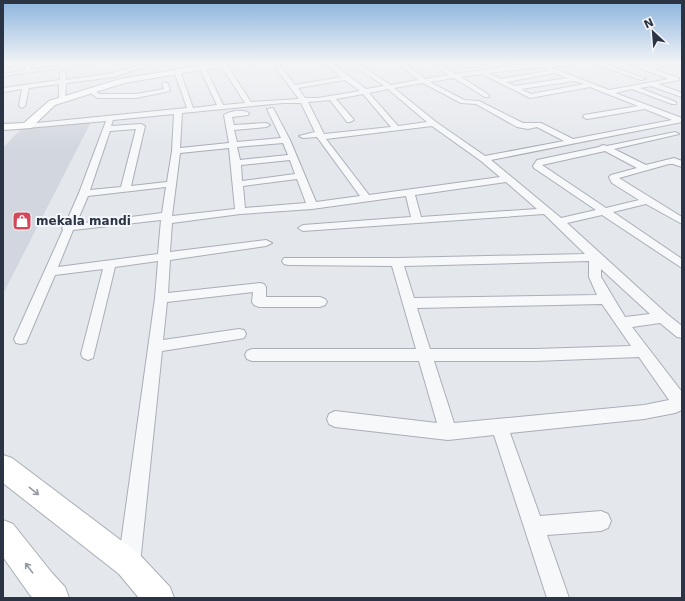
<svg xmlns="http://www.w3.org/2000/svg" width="685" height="601" font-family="'DejaVu Sans',sans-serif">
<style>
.built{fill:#d2d6de}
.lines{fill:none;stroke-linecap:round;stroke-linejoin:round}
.street-casing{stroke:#a9aeb7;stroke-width:2}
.secondary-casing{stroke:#a9aeb7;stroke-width:2}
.street{fill:#f7f8fa;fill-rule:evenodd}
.secondary{fill:#fff;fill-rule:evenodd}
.oneway{stroke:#959aa2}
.labels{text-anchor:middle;stroke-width:4;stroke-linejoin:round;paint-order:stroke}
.poi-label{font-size:12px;font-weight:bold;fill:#2b3445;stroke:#f4f6f9;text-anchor:start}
</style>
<rect width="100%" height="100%" fill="#e4e7ec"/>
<path class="built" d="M92 120 3 294V148L23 127Z"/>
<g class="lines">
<g class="street-casing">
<path id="street" d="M3 64H17L3 68Z
M26 64H32L30 70 78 64H92L3 76V74L24 71Z
M143 64H151L114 77 66 83 65 100 62 102 59 100V84L29 88 25 106 22 108 19 106 22 89 3 92V88L60 80V73L63 71 66 73V80L113 73Z
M220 64H226L251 102 299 99 273 64H279L295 85 341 77 327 64H333L366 89 384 86 352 64H358L391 85 418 80 400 64H406L425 79 449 75 433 64H439L456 74 526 64H571L568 66 549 67 609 90 669 79 628 64 645 67 680 64 652 69 679 78V80L658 84 682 93V97L651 86 640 88 676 102V104H672L632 89 615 93 682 118V122L491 160 561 218 596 210 534 168 533 166 537 160 599 147 603 145 607 146 675 132 679 134 614 149 646 165 674 158 682 161V167L673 164H669L619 178 682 217V224L646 204 613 212 682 259V268L602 215 567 223 667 314 682 326V338L677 337 660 323 632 327 682 392V410L675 413 644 419 510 433 540 516 601 511 608 514 611 521 608 528 601 531 547 535 569 598H547L494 435 448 440 335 427 329 424 327 419 329 414 335 411 437 423 419 361H252L247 359 245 355 247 351 252 349H416L392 266 288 265 284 264 282 261 284 258H397L585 254 544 214 303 231 298 228 303 225 411 217 406 196 312 209 240 214 172 223 170 252 266 240 272 243 266 246 170 260 168 293 260 283 264 284 266 287V297H320L325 299 327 302 325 305 320 307H259L254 305 252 302 253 292 167 302 163 340 239 329 244 330 246 334 244 338 239 339 162 351 140 564 136 571 129 575 122 571 118 564 155 298 158 261 115 267 93 358 88 360 83 358 81 354 103 269 55 275 26 343 21 344 16 343 14 339 63 230 62 228 65 225 79 193 106 121 27 128 23 126 27 124 187 108 174 71 177 69 180 71 193 108 217 105 199 67 202 65 205 67 223 105 245 103ZM542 67 549 71 501 79 488 73ZM555 73 568 78 515 86 506 82ZM482 74 530 98 590 87 638 106 584 115 583 117 587 119 645 109 672 120 573 139 541 123H523L479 101 464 100 430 82 454 78 485 97H489V95L461 77ZM345 80 360 91 318 98H305L298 88ZM574 81 584 84 531 94 521 89ZM423 83 461 103 476 104 517 127 528 129 537 127 564 141 485 156 436 122 394 88ZM388 89 427 122 398 126 369 93ZM363 94 391 127 324 134 308 102 330 100 347 122H350L354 120 336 99ZM283 103H301L315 132 299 136 303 138 317 137 360 196 316 202 290 140 273 108 267 109 281 138 237 142 234 130 266 127 270 125 266 123 234 125 232 117 248 115 249 113C243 109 230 111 224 115L229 143 180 148 182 113ZM174 114 172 151 167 182 131 186 145 126 141 124 111 126 113 120ZM432 126 481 161 500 177 369 195 326 139ZM136 129 121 187 90 190 110 131ZM283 143 288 155 240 160 237 147ZM229 148 235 209 172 216 180 153ZM605 151 637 168 611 175 609 177 612 183 639 200 606 208 542 165ZM290 160 295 174 242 181 241 165ZM297 179 306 203 245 208 243 186ZM506 182 537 209 421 217 415 195ZM166 187 162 213 76 224 88 196ZM161 220 158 254 58 267 73 230ZM589 261V277L597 295 414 298 404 266ZM601 269 650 314 625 317 601 277ZM602 304 631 346 535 349H430L417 308ZM639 357 669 400 644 405 454 423 434 361H535Z
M462 64H469L473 67 468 68Z
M596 64H604L646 79 641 80Z
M165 82 168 84 170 91 136 98H97L89 91 94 90 99 94H136L164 89 162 84Z"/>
</g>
<g class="secondary-casing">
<path id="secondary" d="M212 64H228L224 66 124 83 55 105 31 128 3 130V124L24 123 49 101 120 79Z
M3 455 12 458 139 554 170 587 174 598H139L119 574 3 483Z
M3 520 13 524 52 573 65 587 69 598H33L30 595 3 557Z"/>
</g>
<use href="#street" class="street"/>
<use href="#secondary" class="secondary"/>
</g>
<defs><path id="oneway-shaft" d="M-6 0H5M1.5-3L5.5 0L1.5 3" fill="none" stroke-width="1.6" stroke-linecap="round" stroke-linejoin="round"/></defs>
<g class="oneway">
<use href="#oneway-shaft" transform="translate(34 491) rotate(38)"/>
<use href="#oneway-shaft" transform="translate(29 568) rotate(-127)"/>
</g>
<linearGradient id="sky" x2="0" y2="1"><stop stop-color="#8bb4dd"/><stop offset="0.43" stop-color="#f3f4f6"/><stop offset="1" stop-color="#f3f4f6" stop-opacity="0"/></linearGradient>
<rect width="685" height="148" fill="url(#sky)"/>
<defs>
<g id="shop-square" transform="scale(1)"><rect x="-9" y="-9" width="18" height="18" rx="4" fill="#d1495b" stroke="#f4f6f9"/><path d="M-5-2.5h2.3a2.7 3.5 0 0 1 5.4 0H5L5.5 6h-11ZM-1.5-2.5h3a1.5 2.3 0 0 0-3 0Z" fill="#fff"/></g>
</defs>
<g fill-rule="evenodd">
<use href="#shop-square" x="22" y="221"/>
</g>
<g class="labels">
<g class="poi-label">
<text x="36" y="225">mekala mandi</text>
</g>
</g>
<rect width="685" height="601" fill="none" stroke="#2b3445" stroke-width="8"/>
<g transform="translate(653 32) rotate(334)" stroke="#f4f6f9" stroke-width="3" paint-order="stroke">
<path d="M0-3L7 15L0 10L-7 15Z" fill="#2b3445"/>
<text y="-6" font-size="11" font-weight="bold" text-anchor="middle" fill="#2b3445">N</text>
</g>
</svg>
